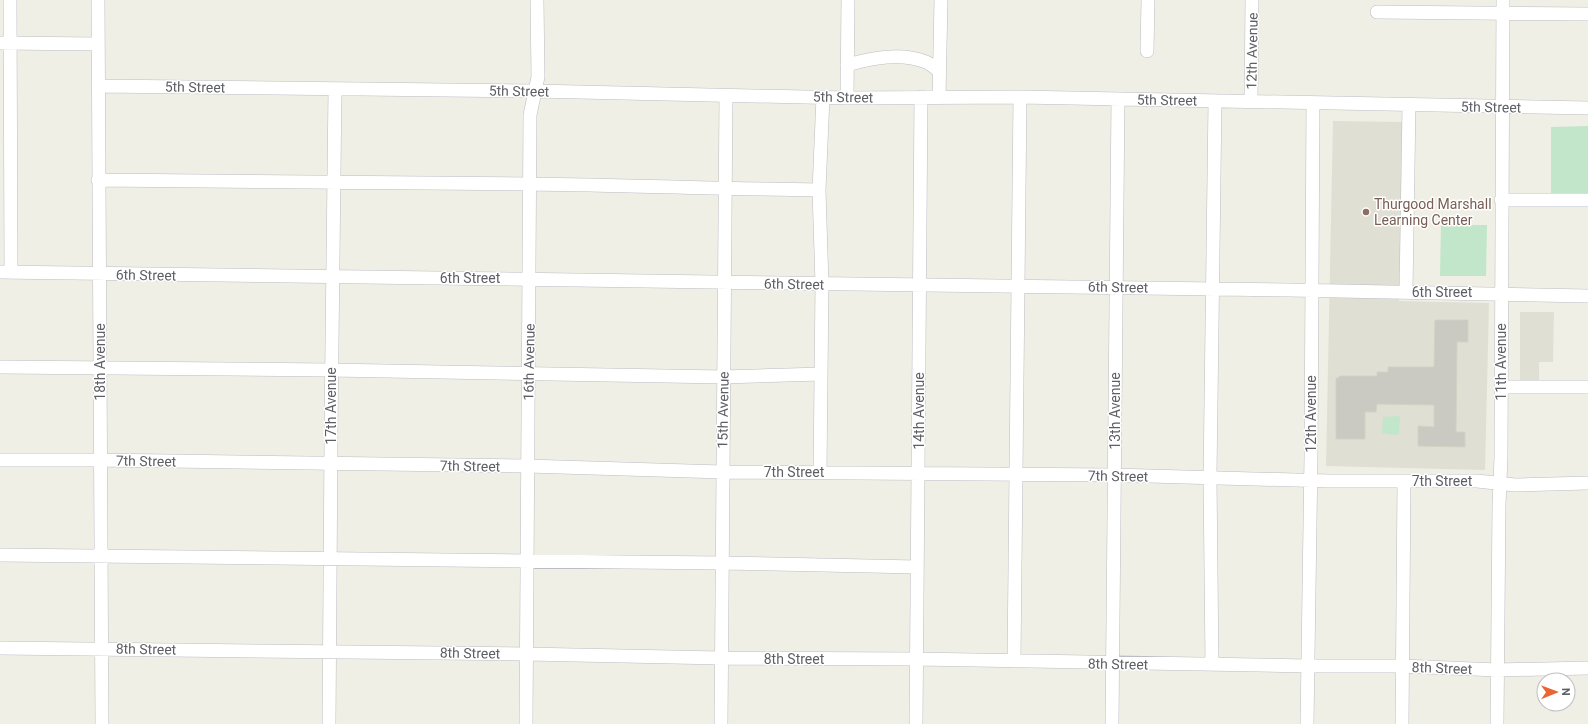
<svg xmlns="http://www.w3.org/2000/svg" width="1588" height="724" font-family="Roboto,sans-serif">
<style>
.education{fill:#dfdfd3}
.green{fill:#c2e6c9}
.building{fill:#cac9c2;stroke:#d4d2c3}
.lines{fill:none;stroke-linecap:round;stroke-linejoin:round}
.minor-casing{stroke:#bcbdc3;stroke-width:14}
.minor{stroke:#fff;stroke-width:13}
.education-dot{fill:#8d6e63;stroke:#fff;stroke-width:1.5}
.labels{text-anchor:middle;stroke-width:3;stroke-linejoin:round;paint-order:stroke}
.street-label{font-size:14px;fill:#5d5f65;stroke:#fff}
.education-label{font-size:14px;fill:#785e54;stroke:#fff;text-anchor:start}
</style>
<rect width="100%" height="100%" fill="#efefe5"/>
<path class="education" d="M1333 121 1403 122 1399 301 1489 303 1485 470 1326 466Z
M1520 312H1554L1553 362H1539V380H1520Z"/>
<path class="green" d="M1588 126V196H1551V127Z
M1441 225H1487L1486 276H1440Z
M1400 416 1399 433 1397 435 1382 433 1383 417Z"/>
<path class="building" d="M1435 320H1468V342H1457L1456 432H1465V447L1418 446V426L1434 427V405L1377 404 1376 412H1365V439H1336V378H1339V376H1377V372H1388V367H1434Z"/>
<g class="lines">
<g class="minor-casing">
<path id="minor" d="M10 0 11 272
M98 0 102 724
M1377 12 1588 14
M0 43 98 44
M1147 51 1148 0
M847 65C872 58 901 52 926 62 931 64 935 68 939 71
M98 86 535 91 847 98 1020 97 1588 108
M939 97 941 0
M847 98 848 0
M1251 102 1252 0
M98 180C242 182 386 183 529 184 626 185 723 189 819 190
M1501 200H1588
M0 272 1289 290 1588 296
M1406 292 1409 105
M0 367 331 370 723 377 821 374
M1501 387H1588
M0 460H99L527 466 722 472 1114 475 1329 481H1477L1515 485 1588 483
M820 472 822 284 819 190 823 97
M0 555 722 563 917 567
M0 648 526 654 721 658 916 659 1307 666H1402L1497 670 1588 668
M1014 661 1020 97
M1212 665 1210 477 1215 101
M329 724C331 512 331 301 335 89
M526 724 530 115 538 77 537 0
M721 724 726 96
M916 724 921 97
M1112 724 1118 99
M1307 724 1311 457 1313 103
M1402 724 1404 481
M1497 724 1499 505 1501 457 1503 0"/>
</g>
<use href="#minor" class="minor"/>
</g>
<circle class="education-dot" cx="1366" cy="212" r="4"/>
<g class="labels">
<g class="street-label">
<text transform="translate(1252 51) rotate(-89)" y="5">12th Avenue</text>
<text transform="translate(195 87) rotate(1)" y="5">5th Street</text>
<text transform="translate(519 91) rotate(1)" y="5">5th Street</text>
<text transform="translate(843 97) rotate(1)" y="5">5th Street</text>
<text transform="translate(1167 100) rotate(1)" y="5">5th Street</text>
<text transform="translate(1491 107) rotate(1)" y="5">5th Street</text>
<text transform="translate(146 275) rotate(1)" y="5">6th Street</text>
<text x="470" y="283">6th Street</text>
<text transform="translate(794 284) rotate(1)" y="5">6th Street</text>
<text transform="translate(1118 287) rotate(1)" y="5">6th Street</text>
<text x="1442" y="297">6th Street</text>
<text transform="translate(100 362) rotate(-90)" y="5">18th Avenue</text>
<text transform="translate(529 362) rotate(-89)" y="5">16th Avenue</text>
<text transform="translate(1501 362) rotate(-90)" y="5">11th Avenue</text>
<text transform="translate(331 406) rotate(-90)" y="5">17th Avenue</text>
<text transform="translate(723 410) rotate(-89)" y="5">15th Avenue</text>
<text transform="translate(919 411) rotate(-90)" y="5">14th Avenue</text>
<text transform="translate(1115 411) rotate(-90)" y="5">13th Avenue</text>
<text transform="translate(1311 414) rotate(-90)" y="5">12th Avenue</text>
<text transform="translate(146 461) rotate(1)" y="5">7th Street</text>
<text transform="translate(470 466) rotate(1)" y="5">7th Street</text>
<text x="794" y="477">7th Street</text>
<text transform="translate(1118 476) rotate(1)" y="5">7th Street</text>
<text x="1442" y="486">7th Street</text>
<text transform="translate(146 649) rotate(1)" y="5">8th Street</text>
<text transform="translate(470 653) rotate(1)" y="5">8th Street</text>
<text x="794" y="664">8th Street</text>
<text transform="translate(1118 664) rotate(1)" y="5">8th Street</text>
<text transform="translate(1442 668) rotate(2)" y="5">8th Street</text>
</g>
<g class="education-label">
<text x="1374" y="209">Thurgood Marshall<tspan x="1374" dy="16">Learning Center</tspan></text>
</g>
</g>
<g transform="translate(1556 692) rotate(89)"><circle r="19" fill="#ffffff" stroke="#bebfc1"/>
<path d="M0-3L7 15L0 10L-7 15Z" fill="#e96632"/>
<text y="-6" font-size="11" font-weight="bold" text-anchor="middle" fill="#5d5f65">N</text>
</g>
</svg>
